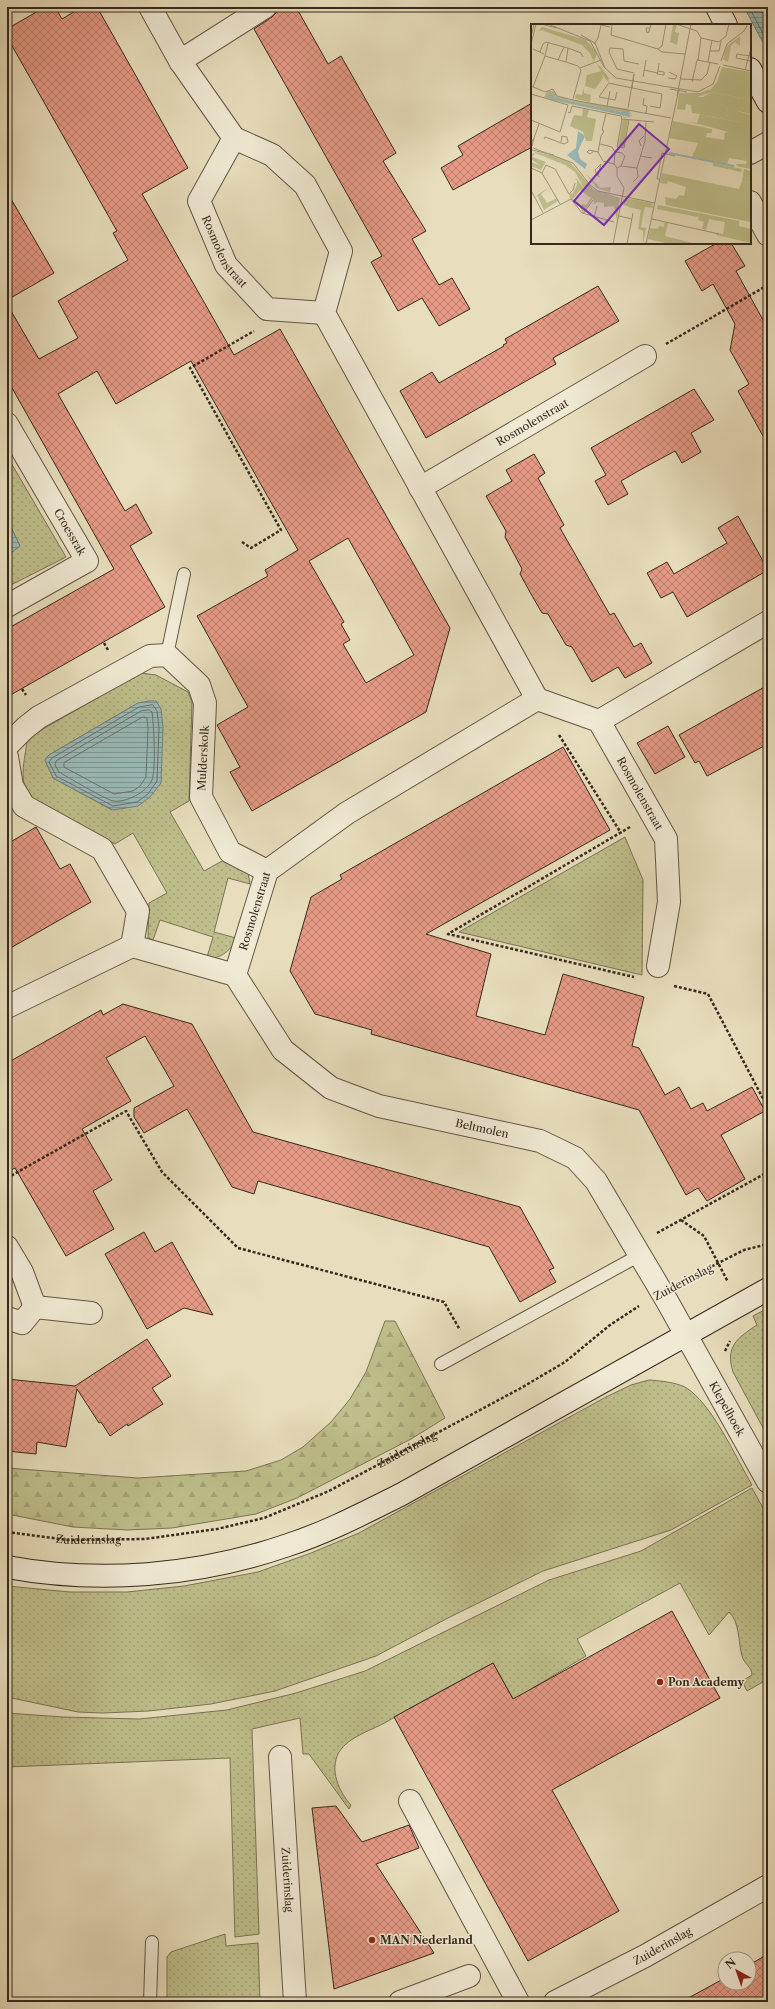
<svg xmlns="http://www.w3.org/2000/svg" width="775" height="2009" font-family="'Libre Caslon Text',serif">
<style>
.grass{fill:url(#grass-dots);stroke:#7a7454;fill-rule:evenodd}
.forest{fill:url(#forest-firs);stroke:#7a7454}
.water{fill:url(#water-rules);stroke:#72807b}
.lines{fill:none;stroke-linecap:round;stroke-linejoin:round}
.shore{stroke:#68726b;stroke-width:1}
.building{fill:url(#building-cross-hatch);stroke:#36291c;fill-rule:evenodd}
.lane-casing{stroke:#625644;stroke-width:14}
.street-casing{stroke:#625644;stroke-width:24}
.secondary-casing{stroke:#36291c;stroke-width:24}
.path{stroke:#36291c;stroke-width:2.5;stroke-dasharray:3 2;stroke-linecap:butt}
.lane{stroke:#f0ead4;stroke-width:12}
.street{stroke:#f0ead4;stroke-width:22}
.secondary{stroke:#f0ead4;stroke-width:22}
.poi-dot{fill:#8f2418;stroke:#f0ead4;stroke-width:1.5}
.labels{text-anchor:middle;stroke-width:3;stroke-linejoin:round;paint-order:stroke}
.street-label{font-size:11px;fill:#36291c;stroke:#f0ead4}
.poi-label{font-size:11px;font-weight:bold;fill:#36291c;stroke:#f0ead4;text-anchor:start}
.inset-river{fill:none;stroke:#9ababa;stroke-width:2}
.inset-road{fill:none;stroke:#a1967d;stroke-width:1}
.view{fill:#7b2cbf;fill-opacity:0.15;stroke:#7b2cbf;stroke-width:2}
.inset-edge{fill:none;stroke:#36291c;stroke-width:2}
</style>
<defs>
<pattern id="grass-dots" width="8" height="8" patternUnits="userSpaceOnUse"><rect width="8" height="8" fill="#bebf8c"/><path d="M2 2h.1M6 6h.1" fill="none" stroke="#a4a478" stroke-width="1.8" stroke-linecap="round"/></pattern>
<pattern id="forest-firs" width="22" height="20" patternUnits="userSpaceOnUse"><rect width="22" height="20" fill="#bebf8c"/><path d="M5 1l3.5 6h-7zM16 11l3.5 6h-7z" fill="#a4a478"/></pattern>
<pattern id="water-rules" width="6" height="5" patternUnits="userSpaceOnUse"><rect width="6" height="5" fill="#9ababa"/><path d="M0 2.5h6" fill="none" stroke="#7e9796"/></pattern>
<pattern id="building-cross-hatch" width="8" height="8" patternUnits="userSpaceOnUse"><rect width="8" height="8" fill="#e69a86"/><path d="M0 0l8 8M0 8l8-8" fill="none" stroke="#bb7e6d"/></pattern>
</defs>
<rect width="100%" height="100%" fill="#e8debd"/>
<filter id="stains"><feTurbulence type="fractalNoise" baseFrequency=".005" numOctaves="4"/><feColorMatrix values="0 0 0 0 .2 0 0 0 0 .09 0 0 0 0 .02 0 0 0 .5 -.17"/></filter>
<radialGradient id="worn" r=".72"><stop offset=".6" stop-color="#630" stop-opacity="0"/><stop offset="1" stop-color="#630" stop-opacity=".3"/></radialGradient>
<path class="grass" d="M7 456 66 557 7 587V556L20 546 7 519Z
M141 673 156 675 188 692 192 702 189 801 170 812 204 871 224 860 248 873 250 884 228 878 214 932 236 938C233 949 219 961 207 957L213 937 160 920 153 940 148 938 149 903 167 893 133 833 115 844 32 798C17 783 25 760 27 741L36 733ZM138 703 112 810 53 778 45 760 49 755Z
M625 837 643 880 642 975 459 932Z
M768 1308V1437L733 1372C725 1347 737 1338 757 1325L753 1316Z
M649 1380C661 1381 674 1382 685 1387 712 1403 736 1458 752 1485L671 1530 543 1571 448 1618 376 1656 275 1691 211 1704 149 1711 103 1713 78 1712 7 1697V1586L70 1592H127L184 1586 258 1572 311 1553 359 1533 606 1397 631 1385Z
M752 1488 768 1517V1679L747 1691 742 1681 752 1675C752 1667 744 1664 742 1656 738 1642 740 1622 729 1612L709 1635 680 1583 577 1639 586 1656 531 1689 529 1727 493 1663C458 1682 423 1700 388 1721 373 1730 349 1736 339 1752 329 1770 339 1792 351 1805L349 1809 309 1754H303L300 1718 252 1729 259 1934 235 1937 230 1758 7 1767V1713L63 1717 139 1719 227 1710 296 1693 365 1671 549 1580 641 1551Z
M225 1934 226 1946 258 1943 260 2002H167V1957L171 1952Z"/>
<path class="forest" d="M385 1321H395L445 1418 411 1439 297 1498 256 1514 172 1528 127 1530 73 1527 7 1514V1468L138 1478 246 1471 281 1460 303 1447 331 1422 350 1399 366 1372Z"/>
<path class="water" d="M744 7H768V52Z
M7 519 20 546 7 556Z
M149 701H156L161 709 163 728 161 783 150 797 138 806 113 810 53 778 45 760 49 755 138 703Z"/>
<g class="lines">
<path class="shore" d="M749 7 768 43
M153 705 157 711 159 728 157 781 148 794 137 802 113 806 56 776 49 762 52 758 139 707Z
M149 710 152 712C154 725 156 769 152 780 147 792 126 803 113 801 103 798 69 778 59 772L55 765 56 761 141 711Z
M143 717 147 718 148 729 146 777 140 786 133 791 114 794 64 767V763Z"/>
</g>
<path class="building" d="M45 7H55L62 19 82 7H97L188 168 142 194 200 295 234 355 280 329 450 628 426 712 252 811 230 772 240 767 217 725 248 707 197 616 268 576 265 570 298 550 191 361 116 404 97 371 58 394 125 511 136 504 152 533 130 546 165 607 7 697V629L114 569 7 379V304L39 359 78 338 58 301 128 260 113 233 117 231 7 37V29ZM348 538 414 655 366 683 343 644 350 640 341 624 344 622 309 561Z
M277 7H296L328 64 341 56 396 153 383 161 426 231 412 239 439 285 452 278 470 309 439 326 422 298 398 311 371 262 382 256 254 29 272 17 276 13Z
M532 103V147L453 190 441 168 463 155 458 146Z
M7 192 54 273 7 300Z
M717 243H731L745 266 736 271 768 329V445L738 391 749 384 730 350 735 324 713 284 702 291 685 261Z
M598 286 619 321 553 358 556 364 426 438 400 391 432 372 439 383 504 346 503 345 507 343 505 339Z
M694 389 714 420 691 433 701 452 682 463 675 451 640 470 621 481 628 494 608 505 595 481 606 475 591 448Z
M534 454 545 473 538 478 564 525 560 528 610 615 614 613 634 647 641 643 652 663 625 678 618 667 592 682 572 647 566 645 548 614 542 613 531 594 520 574 522 569 505 537 506 531 486 496 512 481 506 470Z
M738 516 768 570 687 617 673 592 661 598 647 573 667 562 674 574 727 543 718 528Z
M768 685V744L707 776 699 761 695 763 679 735Z
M668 726 685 757 655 774 637 743Z
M563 747 610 830 426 934 491 954 476 1016 545 1035 563 974 644 997 632 1046 639 1048 665 1095 679 1087 691 1109 703 1103 707 1111 752 1087 765 1111 721 1135 745 1179 707 1201 698 1188 686 1195 639 1110 371 1034 372 1030 315 1014 290 971 311 897 342 879 340 875Z
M36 827 60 869 70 864 91 902 7 950V844Z
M123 1004 192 1024 253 1132 520 1207 554 1268 549 1270 556 1282 520 1302 489 1247 258 1181 254 1194 232 1187 187 1109 144 1133 134 1117V1108L174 1086 145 1036 106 1058 131 1101 82 1129 112 1180 93 1191 114 1229 66 1256 15 1168 7 1172V1063L101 1010 103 1015Z
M144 1232 155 1252 172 1242 213 1315 184 1308 147 1329 105 1254Z
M147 1339 171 1376 152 1388 163 1404 128 1426 127 1424 110 1436 101 1422 99 1423 77 1389 66 1447 37 1442 36 1454 7 1451V1379L75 1386Z
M672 1611 720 1698 552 1790 619 1911 528 1961 394 1717 493 1663 513 1699Z
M336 1806 362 1842 409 1825 419 1848 376 1864 434 1953 334 1989 312 1808Z
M768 1954V2002H681L725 1978V1983H749V1965Z"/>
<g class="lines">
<g class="lane-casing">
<path id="lane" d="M167 655 184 574
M441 1364 640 1255
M150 2002 152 1942"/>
</g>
<g class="street-casing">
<g id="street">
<path d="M180 61 265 7"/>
<path id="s2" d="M234 138 199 201 226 265 267 309 324 313"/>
<path d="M750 153 768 143"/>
<path d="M750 202 768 235"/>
<path id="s3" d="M7 424 87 561 7 606"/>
<path id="s4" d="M420 488 645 356"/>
<path id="s5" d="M537 699 599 721 666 839 669 902 658 966"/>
<path d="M599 721 768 622"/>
<path d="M7 746 25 728 39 717 150 656 167 655 199 685 205 703 201 797 230 852 267 871"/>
<path d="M7 757 12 786 24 806 102 849 138 911 132 946"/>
<path id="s6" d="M235 975 283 1050 331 1088 379 1106 540 1141 575 1158 596 1181 667 1301 768 1482"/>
<path id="s7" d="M7 1007 132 946 235 975 267 871 347 813 537 699 324 313 341 251 305 185 272 155 234 138 180 61 150 7"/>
<path d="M7 1247 22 1272 35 1307"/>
<path d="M35 1307 91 1313"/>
<path d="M7 1318 22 1323 35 1307"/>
<path id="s8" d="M280 1757 295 2002"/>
<path d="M410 1801 518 2002"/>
<path d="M400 2002 469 1976"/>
<path id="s9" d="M555 2002 645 1956 768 1886"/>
</g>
</g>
<g class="secondary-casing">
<path id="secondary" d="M717 7 726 25
M750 69 768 102
M7 1567C99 1584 197 1576 285 1546 326 1533 364 1513 402 1494L768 1289"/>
</g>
<g class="path">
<path d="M666 344 768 285"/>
<path d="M242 542 251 548 281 530 190 368 254 331"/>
<path d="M104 643 108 650"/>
<path d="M22 689 26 695"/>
<path d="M559 735 621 833"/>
<path d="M630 827 448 934 634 977"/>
<path d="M674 986 708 994 768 1108"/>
<path d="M7 1178 126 1111 162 1172 238 1248 444 1302 460 1330"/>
<path d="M681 1220 704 1236 728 1282"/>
<path d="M657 1233 768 1172"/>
<path d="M685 1280 744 1250 768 1244"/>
<path d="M725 1351 730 1341"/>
<path id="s1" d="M7 1532 68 1540 145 1539 217 1529 264 1518 329 1491 521 1388 565 1362 610 1325 639 1306"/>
</g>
<use href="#lane" class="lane"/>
<use href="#street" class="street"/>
<use href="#secondary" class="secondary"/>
</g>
<g class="poi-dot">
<circle cx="660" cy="1682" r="4"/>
<circle cx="372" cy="1940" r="4"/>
</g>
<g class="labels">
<g class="street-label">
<text dy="4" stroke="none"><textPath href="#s2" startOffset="129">Rosmolenstraat</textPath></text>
<text dy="4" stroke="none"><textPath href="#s4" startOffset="130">Rosmolenstraat</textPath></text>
<text dy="4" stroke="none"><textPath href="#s3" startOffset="125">Croessrak</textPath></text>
<text transform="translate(203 758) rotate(-87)" y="4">Mulderskolk</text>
<text dy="4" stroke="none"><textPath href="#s5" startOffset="149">Rosmolenstraat</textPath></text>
<text dy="4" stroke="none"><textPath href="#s7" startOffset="313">Rosmolenstraat</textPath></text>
<text dy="4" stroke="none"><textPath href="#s6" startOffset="307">Beltmolen</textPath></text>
<text transform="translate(683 1282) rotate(-28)" y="4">Zuiderinslag</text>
<text dy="4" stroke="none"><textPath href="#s6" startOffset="699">Klepelhoek</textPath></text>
<text dy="4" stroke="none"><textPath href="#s1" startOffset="418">Zuiderinslag</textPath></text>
<text dy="4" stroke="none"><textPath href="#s1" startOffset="82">Zuiderinslag</textPath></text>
<text dy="4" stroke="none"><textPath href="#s8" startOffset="123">Zuiderinslag</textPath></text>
<text dy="4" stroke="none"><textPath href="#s9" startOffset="121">Zuiderinslag</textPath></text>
</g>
<g class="poi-label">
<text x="668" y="1686">Pon Academy</text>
<text x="380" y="1944">MAN Nederland</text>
</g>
</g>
<g transform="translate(531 24)">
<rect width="220" height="220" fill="#e8debd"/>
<path d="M142 0 146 1 144 8 148 9 146 21 139 18ZM11 3 55 16 66 29 63 38 55 21 11 6 7 7ZM209 12V22L204 18 200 22 197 38 195 37 192 35 196 22ZM66 41 69 42 78 54 77 58 70 49 72 54 64 65 54 62 56 51 70 47ZM191 43 220 48V76L181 68 166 73 197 83 195 94 161 89 160 81 155 80 154 86 146 85 148 69H169L180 65 186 58ZM53 63V69L60 71 59 78 44 75 45 70 51 71ZM17 66 23 67 26 72 40 76 98 85 101 92 93 94 90 90 19 76 13 73ZM20 67 23 73 43 78 91 88 98 86 100 92 93 93 91 90 17 74ZM173 92 220 100V145L205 142 206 140H215L216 137 198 134 196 140 161 134 167 119 138 114 142 97 181 105V109H176L175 113 193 116 194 109 197 108 172 101ZM92 95 97 96 93 123 87 122ZM5 128 24 132 39 138 62 165 89 174 86 197 83 182 73 183V179L66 178 63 180 62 174 52 189 49 183 52 180 55 181 60 174 49 166 42 175 49 181 47 182 39 174 38 170 42 169 46 161V156H43L46 155 54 166 44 148 34 141 4 129 1 133 15 138 10 146 0 142V138L10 142 0 135V131ZM131 149 208 165 211 157 220 159V198L135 181 134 173 145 175 148 171 153 172 155 163 137 157 136 160 129 159ZM19 163 10 170 16 179 26 174 27 177 13 186 6 171ZM95 174 121 179 122 184 114 183 113 186 92 181ZM168 189 208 197V202L220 205V219L185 211 187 209 192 210 194 198 178 195 175 206 171 205 173 198 167 196ZM133 199H137L134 212 165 220H138L117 215 119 204 127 205 128 202 133 203Z" fill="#bebf8c" fill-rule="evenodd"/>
<path d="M10 6 52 18 63 33 51 21ZM181 68 220 76V90L202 86 220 91V100L174 92 172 101 155 98 166 99 169 90 195 94 197 83 162 73H172ZM167 119 175 121 173 134 162 132 163 126V130L171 132 172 127 166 125ZM182 139 211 145 210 148 182 142ZM213 145 220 147V159L211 157ZM54 149 70 164 80 163 79 168 66 164ZM100 181 113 186 110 203 115 204 112 220V207L107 205 110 186 97 183ZM127 181 168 189 167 193 126 185Z" fill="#bebf8c"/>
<path d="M52 85 58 86 56 93 65 95 61 117H55L52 108 39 102 43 91 51 92ZM211 98 220 100V130L205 127Z" fill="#bebf8c"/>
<path d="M20 67 23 73 43 78 91 88 98 86 99 93 20 75 16 73ZM47 107 54 112 47 127 49 135 56 140 54 145 36 131 45 124Z" fill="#9ababa"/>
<path class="inset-river" d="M138 129 203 142"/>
<path class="inset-road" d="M10 0 26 4M17 0 59 17 73 43 85 54 167 68 182 60 189 42M66 0 79 3M81 0 80 11 127 25 131 22 135 0M145 0 166 7 170 14 188 18 195 12 198 0M119 4H115L116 9 118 8 120 0M50 11 64 19 74 44M0 13 3 0M0 20 5 0M63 20 67 14 70 1M37 24 50 29 52 33M2 25 13 30M127 25 131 28 154 30M179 27H188L190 17M9 28 12 20 15 18 33 23M14 32 17 19M220 32 206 30 205 34 220 37M27 36 33 23 37 24 35 38M167 36 170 14M190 37 196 20 213 7 217 0M177 38 181 16M192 41 220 47M49 44 70 36M113 46 127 49M214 46 220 24M127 47 133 48V51L126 50 127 47 128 39M103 49 86 45 78 28 79 24 92 25 93 37 108 40M112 53 115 36M137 54 144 55 146 52 138 48M150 55 170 56 176 50 179 38M161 58 166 36 187 40M77 59 131 70 129 84 119 82M77 60 68 73 84 76 86 68M0 62 14 68 22 65 26 72 42 76 140 94M2 63 14 32 35 38 47 42 50 46 42 75M101 64 103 50M139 65 156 68M0 70 37 81 29 108 0 96M146 72 160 0M113 74 112 81 116 82 115 89M76 82 79 67M97 84 103 50M37 88 39 89 41 82 90 92 91 95 123 98M75 90 71 106 73 107 70 112 67 128 72 137 83 140 86 144 90 142 106 144 114 117 115 97M91 95 86 123 93 124 98 96M3 114 8 100M13 115 14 113 33 120 37 118 36 113 31 112 30 118M0 119 3 114 1 122M69 120 81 123 84 128M110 122 108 117 113 112M2 124 42 139 59 161 67 167 124 179M1 126 23 131M63 127 59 130 56 128 58 126 67 128M109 132 121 134M83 140 84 128 91 129 94 132 90 142M0 144 11 149M67 151 70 140 64 146 66 151 69 153M129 155H126L131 129 144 132M102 158 107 153 106 144M1 168 12 189M29 180 11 149 15 141 24 145 38 170 42 166 44 159M52 190 62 176M88 192 101 195M63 194 66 182M121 195 188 210M0 196 40 175 51 189 83 198M82 220 93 164 86 152V144M96 220 102 189M115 220 148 65"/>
<path class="view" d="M108 100 138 125 73 201 43 177Z"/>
<rect width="220" height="220" class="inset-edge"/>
</g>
<rect width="775" height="2009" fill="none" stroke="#e8debd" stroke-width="24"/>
<rect x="8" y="8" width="759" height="1993" fill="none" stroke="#36291c" stroke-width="2"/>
<rect x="12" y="12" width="751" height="1985" fill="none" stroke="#36291c"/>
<g transform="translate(737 1971) rotate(320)"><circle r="19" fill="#f0ead4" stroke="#a69d8a"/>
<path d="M0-3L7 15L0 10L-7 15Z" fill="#8f2418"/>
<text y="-6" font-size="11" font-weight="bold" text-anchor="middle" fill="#36291c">N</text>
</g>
<rect width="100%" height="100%" filter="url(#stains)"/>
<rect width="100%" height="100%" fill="url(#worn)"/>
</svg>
